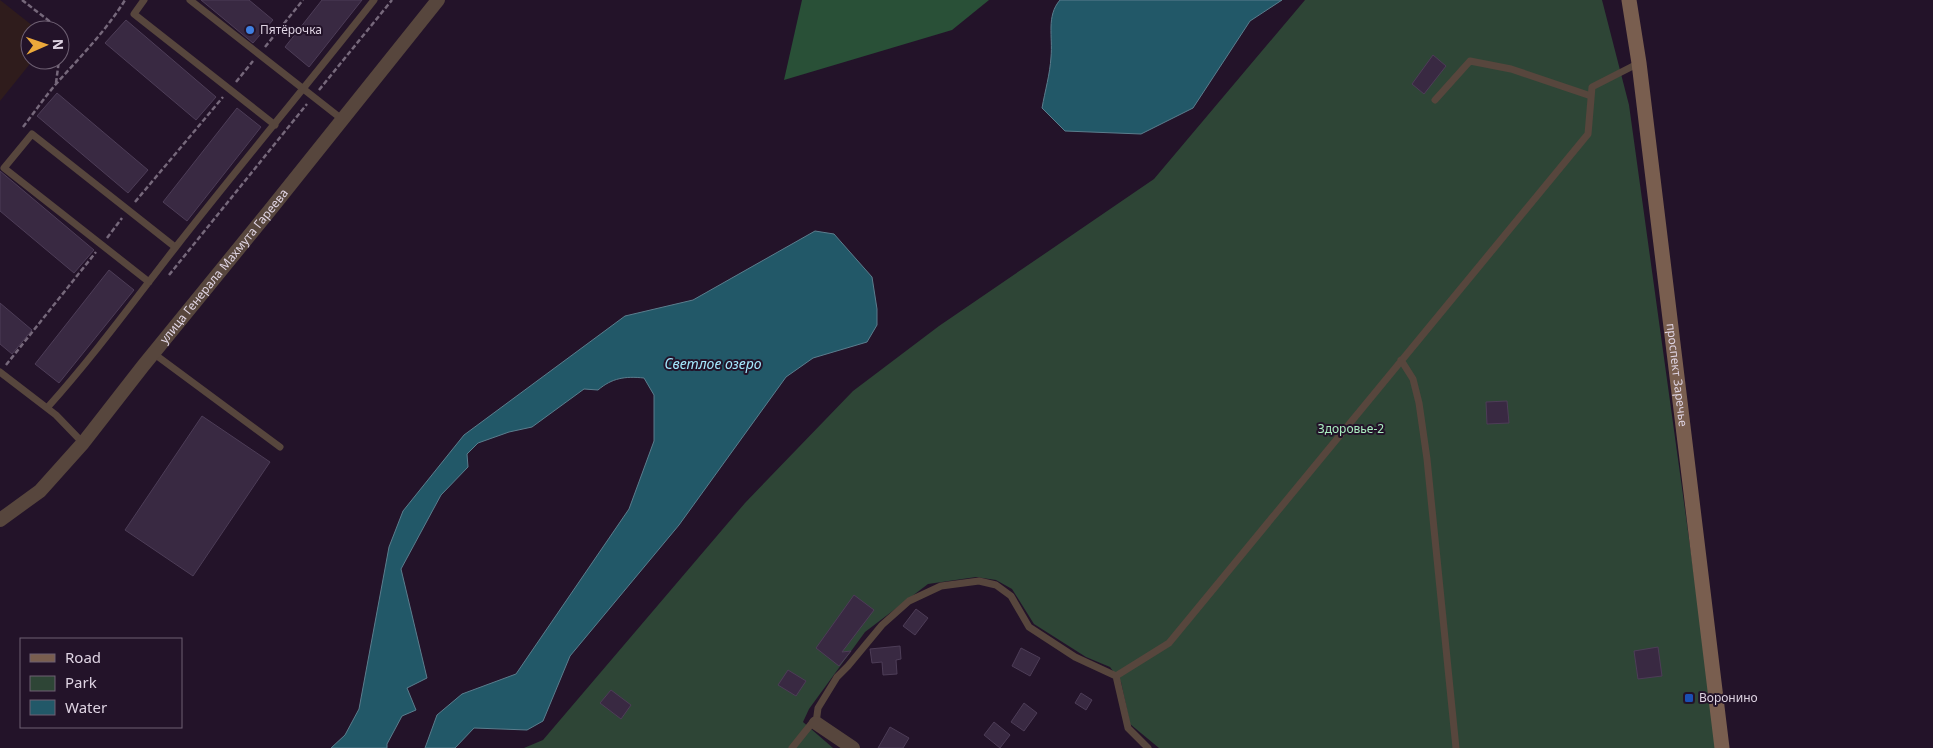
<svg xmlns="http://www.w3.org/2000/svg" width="1933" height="748" font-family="'Noto Sans',sans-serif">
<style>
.education{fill:#2f1c1c}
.green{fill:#2e4536}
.forest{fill:#295037}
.water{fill:#225868;stroke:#5b7d8d}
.building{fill:#392942;stroke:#4d3d57}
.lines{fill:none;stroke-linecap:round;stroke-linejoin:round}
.path{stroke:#76687b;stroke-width:2.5;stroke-dasharray:5 2.5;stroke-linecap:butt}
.lane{stroke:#57463d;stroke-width:7}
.street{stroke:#57463d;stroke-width:14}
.secondary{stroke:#795e4f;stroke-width:15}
.shop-dot{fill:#3f7fe0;stroke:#231329;stroke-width:2}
.transit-dot{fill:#1a4fb4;stroke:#231329;stroke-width:2}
.labels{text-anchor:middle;stroke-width:4;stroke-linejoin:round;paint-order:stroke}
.poi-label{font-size:12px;fill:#dfd4e3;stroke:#231329;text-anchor:start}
.street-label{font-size:12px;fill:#dfd4e3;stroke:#231329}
.park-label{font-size:12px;fill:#aaedc0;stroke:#231329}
.water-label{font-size:14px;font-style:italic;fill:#a5e8fe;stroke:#231329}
</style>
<rect width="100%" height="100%" fill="#231329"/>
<path class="education" d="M0 0 38 30H30V60H33L0 101Z"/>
<path class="green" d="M1305 0H1602L1629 105 1718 748H1159L1130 724 1121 682 1110 667 1086 657 1034 624 1012 589 996 580 976 577 928 584 865 632 809 709 803 722 833 748H524L543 740 745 503 853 391 939 326 1154 179Z"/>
<path class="forest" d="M802 0H989L952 30 784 80Z"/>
<path class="water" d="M1060 0H1282L1250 21 1193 108 1141 134 1065 131 1042 108C1045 91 1050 74 1051 57 1053 37 1046 16 1060 0Z
M815 231 834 234 872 277 877 309V325L867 342 813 358 786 377 679 525 570 656 543 721 527 730 474 728 455 748H425L437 715 462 694 516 674 629 509 654 441V395L644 378C625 376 612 378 598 390L584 389 532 427 509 432 478 443 467 454 468 467 441 495 401 569 427 678 407 688 416 710 402 716 387 744V748H331L345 735 359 709 389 547 403 511 464 435 625 316 693 300Z"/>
<path class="building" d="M201 0H249L273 20 253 43Z
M322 0H362L309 67 285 47Z
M126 20 216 97 196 120 105 43Z
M1433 55 1446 66 1424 94 1412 84Z
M57 93 148 170 128 193 37 116Z
M237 108 261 127 187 221 163 202Z
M0 171 94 250 74 273 0 211Z
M109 270 134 290 59 383 35 364Z
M0 303 32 330 12 354 0 344Z
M1507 401 1509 423 1487 424 1486 402Z
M202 416 270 462 193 576 125 530Z
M854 595 874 610 842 652 851 651 839 666 816 648Z
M916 609 928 618 915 635 903 626Z
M900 646 901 659 896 660 897 674 883 675 882 662 872 663 870 649Z
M1658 647 1662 676 1638 679 1634 651Z
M1021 648 1040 658 1030 676 1012 666Z
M788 670 806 681 796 696 778 685Z
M611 690 631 705 621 719 600 703Z
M1081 693 1092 700 1086 710 1075 703Z
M1024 703 1037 713 1024 731 1011 722Z
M994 722 1010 735 1000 748 984 735Z
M890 727 909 738 903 748H878Z"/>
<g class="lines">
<path class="path" d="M22 0 57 27V30
M265 47 303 0
M236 82 253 61
M56 83 59 60
M319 90 392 0
M23 127C34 113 44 98 56 84 80 57 106 31 125 0
M135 202 223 97
M107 238 122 218
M169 275 307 104
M6 365 96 252"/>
<path class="lane" d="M144 0 134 14 275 125
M190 0 343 120
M1435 100 1470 61 1511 69 1591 96
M149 282 4 168 32 134 175 247
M153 353 280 447
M1401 360 1413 379 1419 403 1427 459 1456 748
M0 372 56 415 83 443
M47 408C93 357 133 302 175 248 240 165 308 84 374 0
M1116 676 1169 643 1588 134 1592 87 1639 63
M792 748 812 723H816L818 708 837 677 848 666 882 625 909 601 941 586 979 581 996 585 1011 596 1029 627 1075 657 1116 676 1128 728 1148 748"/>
<g class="street">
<path id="s1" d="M0 520 40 491 83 443 143 366 270 210 438 0"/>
<path d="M816 723 853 748"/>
</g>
<path class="secondary" id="s2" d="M1629 0 1639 63 1722 748"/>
</g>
<circle class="shop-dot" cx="250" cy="30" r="5"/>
<rect class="transit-dot" x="1684" y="693" width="10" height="10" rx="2.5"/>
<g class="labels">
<g class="poi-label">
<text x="260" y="34">Пятёрочка</text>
<text x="1699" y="702">Воронино</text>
</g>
<g class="street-label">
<text dy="4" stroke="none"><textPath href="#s1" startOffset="340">улица Генерала Махмута Гареева</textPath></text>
<text dy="4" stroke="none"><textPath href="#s2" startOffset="378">проспект Заречье</textPath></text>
</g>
<g class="park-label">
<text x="1351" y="433">Здоровье-2</text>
</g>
<g class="water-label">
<text x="713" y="369">Светлое озеро</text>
</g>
</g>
<rect x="20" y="638" width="162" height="90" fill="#231329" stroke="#6e6073"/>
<rect x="30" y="654" width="25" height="8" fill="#795e4f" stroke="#6e6073"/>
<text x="65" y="663" font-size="15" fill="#dfd4e3">Road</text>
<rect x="30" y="676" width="25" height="15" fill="#2e4536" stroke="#6e6073"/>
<text x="65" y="688" font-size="15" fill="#dfd4e3">Park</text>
<rect x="30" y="700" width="25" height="15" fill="#225868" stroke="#6e6073"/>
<text x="65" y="713" font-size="15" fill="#dfd4e3">Water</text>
<g transform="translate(45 45) rotate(88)"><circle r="24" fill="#231329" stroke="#6e6073"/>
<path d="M0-4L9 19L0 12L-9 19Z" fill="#eca93b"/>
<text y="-8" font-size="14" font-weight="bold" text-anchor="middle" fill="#dfd4e3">N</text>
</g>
</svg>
